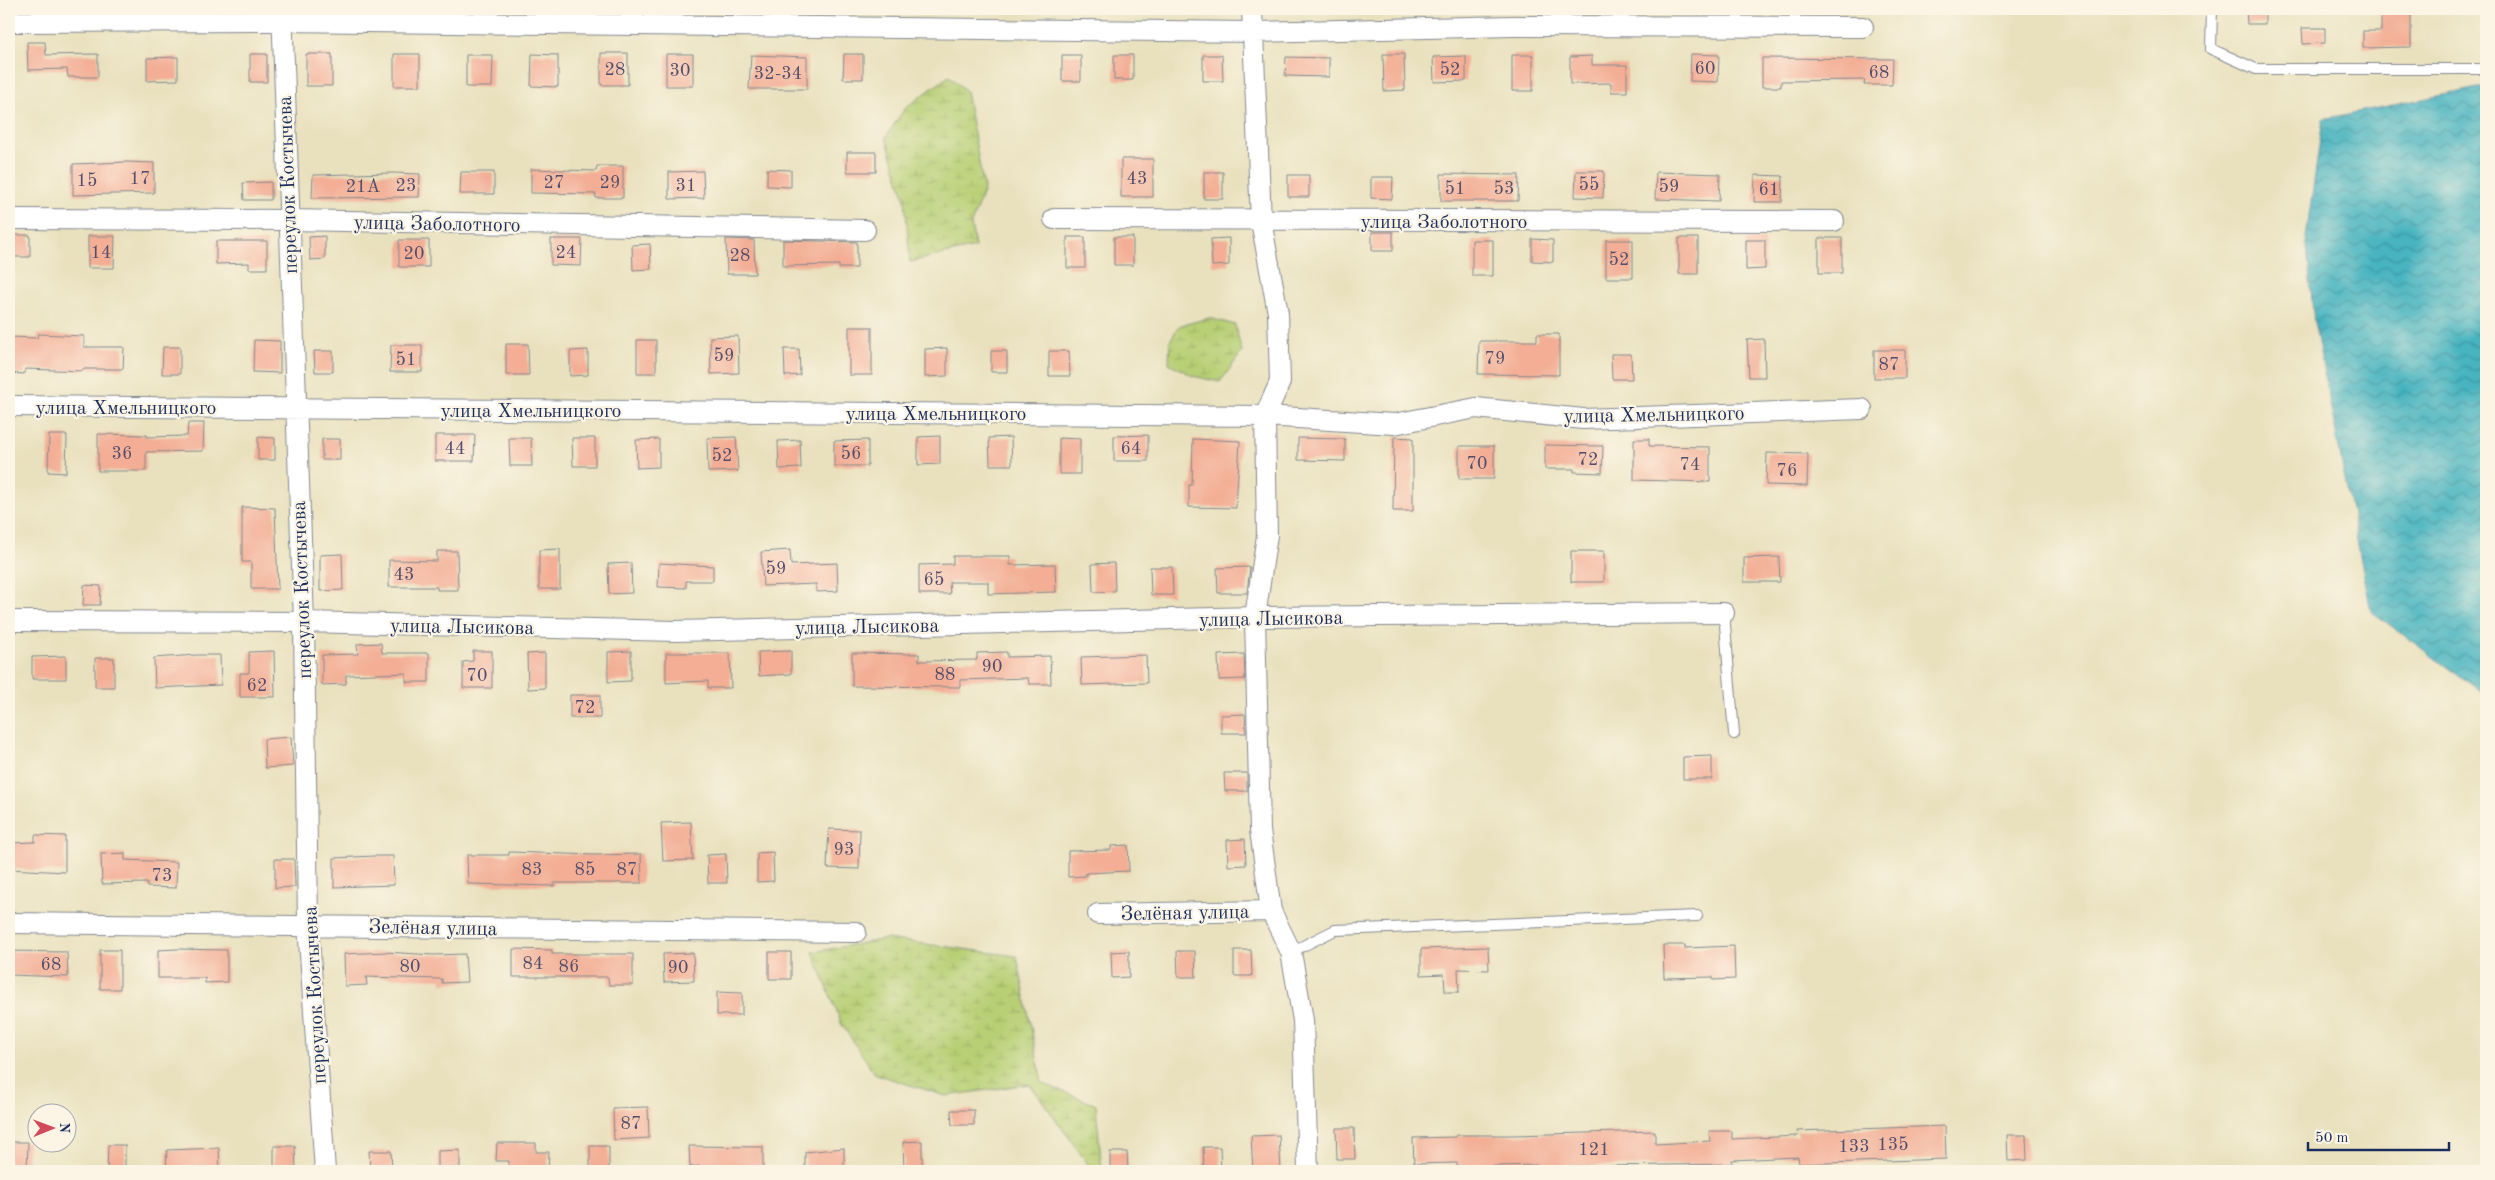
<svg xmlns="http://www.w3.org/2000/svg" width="2495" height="1180" font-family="'Old Standard TT',serif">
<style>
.wetland{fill:url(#wetland-marsh);stroke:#6a7f69}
.water{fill:url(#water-waves);stroke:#30728f}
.building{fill:#f3ae95}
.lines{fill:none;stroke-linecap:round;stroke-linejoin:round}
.lane-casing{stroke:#82888e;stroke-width:12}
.street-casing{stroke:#82888e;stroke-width:22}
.lane{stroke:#fff;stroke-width:10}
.street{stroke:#fff;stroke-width:20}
.labels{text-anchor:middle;stroke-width:4.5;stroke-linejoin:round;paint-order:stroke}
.number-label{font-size:18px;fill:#514f6c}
.street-label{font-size:20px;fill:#1b2f5e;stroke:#fcf5e5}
</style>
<defs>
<pattern id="wetland-marsh" width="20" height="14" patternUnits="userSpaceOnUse" patternTransform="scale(1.25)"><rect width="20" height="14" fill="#b8cf74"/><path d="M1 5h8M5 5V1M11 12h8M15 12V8" fill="none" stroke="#9eb267"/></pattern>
<pattern id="water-waves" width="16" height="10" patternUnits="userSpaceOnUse" patternTransform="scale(1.25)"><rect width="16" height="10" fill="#46b4c0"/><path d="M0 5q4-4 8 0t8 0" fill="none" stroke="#3a939f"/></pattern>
</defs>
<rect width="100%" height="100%" fill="#fcf5e5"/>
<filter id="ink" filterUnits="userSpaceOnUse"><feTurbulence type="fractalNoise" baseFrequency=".02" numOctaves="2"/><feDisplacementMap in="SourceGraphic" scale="10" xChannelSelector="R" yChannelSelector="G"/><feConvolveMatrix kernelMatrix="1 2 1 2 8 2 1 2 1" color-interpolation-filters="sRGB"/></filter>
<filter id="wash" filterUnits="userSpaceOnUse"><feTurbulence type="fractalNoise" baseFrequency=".0096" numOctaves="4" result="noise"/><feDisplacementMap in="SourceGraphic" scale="20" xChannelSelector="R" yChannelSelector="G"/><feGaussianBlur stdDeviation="1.12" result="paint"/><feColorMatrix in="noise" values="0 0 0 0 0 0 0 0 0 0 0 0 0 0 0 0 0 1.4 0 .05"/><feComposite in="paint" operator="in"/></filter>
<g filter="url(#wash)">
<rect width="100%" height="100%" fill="#e9e1be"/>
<path class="wetland" d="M949 76 966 91 984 189 971 224 975 247 910 262 905 200 886 137 905 108Z
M1209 318 1235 325 1242 352 1220 382 1193 376 1169 363 1170 341 1179 326Z
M886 939 1017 956 1042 1083 1096 1105 1102 1171H1093L1030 1084 946 1096 875 1074 842 1025 813 952Z"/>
<path class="water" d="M2478 88H2486V696L2371 611 2314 322 2306 237 2323 119Z"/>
<g id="blocks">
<path class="building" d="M2246 9H2265V24H2247Z
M2381 9H2411V47L2363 48V31H2381Z
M2302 28H2325V43L2303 44Z
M27 42H45L46 55 98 54V77H68L67 69 28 70Z
M601 53H628V85H601Z
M250 54H267V82H250Z
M306 54H332V86H306Z
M394 54H420V86H394Z
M532 54 558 55V87L531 86Z
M666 54H693V86H666Z
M844 54H863V79H843Z
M1383 54H1404L1405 90 1384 91Z
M1691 54 1719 55 1718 82 1690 81Z
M466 55H493L492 87H466Z
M751 55 807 57V89H749Z
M1062 55H1081V81H1062Z
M1114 55H1133V80H1114Z
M1203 55H1222L1223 81H1203Z
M1512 55H1533V91H1512Z
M1466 56V81L1434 82 1433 57Z
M1592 56V65H1627V92H1611V83L1570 84V57Z
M178 57V80L147 81V58Z
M1286 57 1329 58V77L1285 76Z
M1762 58 1893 59 1892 85H1864L1865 80 1781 81V87H1762Z
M847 152H876V172H847Z
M1121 159H1153V197H1121Z
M127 162 154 163V193L73 195V164Z
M597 166H623V198H596V194L531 193V169L596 171Z
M767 169 791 170V187L767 186Z
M703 171 704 198 669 199V172Z
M1576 171H1604L1603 198 1575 197Z
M461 172H494V194H460Z
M1204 172H1223V199H1204Z
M1656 172 1720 174 1719 201 1655 199Z
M393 173 420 174 419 197 312 198 313 175Z
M1441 174 1519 175 1518 201H1441Z
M1288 175H1309V197H1288Z
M1755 175 1783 176 1782 202H1754Z
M1371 177H1393L1392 199 1371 198Z
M271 182V200H244L243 183Z
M1372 232H1393V251H1372Z
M9 235H30V257H9Z
M88 236H115L114 268H88Z
M325 236V259L310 260 309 237Z
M1067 237H1085V268H1067Z
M1114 237H1133V265H1114Z
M1229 238V265L1212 266 1211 239Z
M1679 238H1698V274H1679Z
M1819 238H1842V273H1819Z
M551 239H582L581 266 551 265Z
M726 239 754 240 755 274H727Z
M1532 239 1553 240V262L1532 261Z
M399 240H429V267H399Z
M783 240 857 242V268H839V265L783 266Z
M1472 240H1493V276H1472Z
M1606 240H1633V278H1606Z
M1746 240H1765V269L1746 270Z
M216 241H267V269H249V263L216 264Z
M650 244 651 269 633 270 632 245Z
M849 327H872V375H849Z
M38 334 84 336V347H124L123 369H83V371L25 369 24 374 9 373V337L37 338Z
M1537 334H1559V375L1478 374 1479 341H1537Z
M738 336 739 373 711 374 710 337Z
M1764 339 1765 377H1749L1747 340Z
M254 340 280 341V373L253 372Z
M637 340H656V373H637Z
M506 344H528L529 375H506Z
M391 345H422V372H390Z
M163 347H180V374H162Z
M947 348V376L925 377V349Z
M784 349H799L800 375 785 376Z
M588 350V375L570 376V351Z
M1874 350H1905V378H1874Z
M314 351H333V372H315Z
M991 351H1007V372H991Z
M1049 351H1069L1070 376H1049Z
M1611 354H1631L1632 379H1612Z
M188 423H204L203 451 146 452V471H98V434L147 435V437L187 436Z
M49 435H67L66 473 48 472Z
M435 435H475L474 461H435Z
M1148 435V461H1114V436Z
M940 436V464L918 465V437Z
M258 437 275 438V460H258Z
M736 437 738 471 708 472 707 438Z
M1011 437 1012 465H990L989 438Z
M1394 437 1413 438V511H1393Z
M509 438H531L532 466H510Z
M572 438H595V466H573Z
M1059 438 1080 439V474H1059Z
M1298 438 1345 439V461L1298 460Z
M322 439H340V460H322Z
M659 439V467L637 468 636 440Z
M1193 439 1240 441 1236 508 1189 507V485H1192Z
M1634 439H1649V446L1710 447V482L1634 480Z
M800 440 801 468 779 469 778 441Z
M868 440V466H834V441Z
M1545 445 1603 446 1602 473 1574 472V469H1545Z
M1459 446H1494V479H1459Z
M1767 453 1808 454 1807 486 1766 485Z
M242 507 275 508 278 589H251V562H242Z
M560 549V589H539V550Z
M790 550 791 565 837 563 838 591 816 592V584L763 586 761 552Z
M437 551H457L458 590H437V587H389V560L437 561Z
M1571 551H1604V582H1571Z
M342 554 343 590 320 591V555Z
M953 556H1010V565L1055 564 1056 592 988 594V582H949L950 594H919V565L953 564Z
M1779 557 1780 582H1744V558Z
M631 563 632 593 609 594 608 564Z
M659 563 713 566V581H686V588L658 587Z
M1114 563 1115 591 1093 592 1092 564Z
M1150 567H1172L1173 595H1151Z
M1250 567 1247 593H1218L1217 568Z
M84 585 101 586 100 605H83Z
M381 643 382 653H429V682H406V673L346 675V684L322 685V655L358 654 357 644Z
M274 651 275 697H240V673H249V652Z
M473 651H492V688H463V662L473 661Z
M631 651V681L608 682V652Z
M791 651V674L759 676 758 652Z
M1007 652V657L1050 656 1051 684H1029L1028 678 960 680V687L852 686V653L919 654V661L977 660V653Z
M545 653V688L528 689 527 654Z
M666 653H730L731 688H708V681L666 683Z
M1244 654 1245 679 1219 680 1218 655Z
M196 655H220L221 685 155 688 154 658Z
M1146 655 1147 683 1082 685 1081 657Z
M66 656V679H32V657Z
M95 658H114V687H95Z
M570 695H600V718H570Z
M1245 714 1246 733H1221V715Z
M291 737 293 766 265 768 264 739Z
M1712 756V779H1683V757Z
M1224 773H1247V791H1225Z
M691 822 693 860 663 861 661 823Z
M829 829 860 830 859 869 827 868Z
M35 835 65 836V872L9 869V843L35 842Z
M1245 839 1246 865 1228 866 1227 840Z
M1128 845 1129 871 1086 873V876L1068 877V851L1111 850V846Z
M509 852 594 855 641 854 642 883H554V886L468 884 467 855H509Z
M773 852 774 881 757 882V853Z
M125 853V860L177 862 176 888 147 887V883L102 884 101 854Z
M726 854 727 883H708L707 855Z
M374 856H393L394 885 334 887V858Z
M275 859H294L295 887 275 888Z
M1663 945H1685V948L1734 946 1735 979 1713 980V977L1664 978Z
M1488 947 1489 970 1458 969 1459 992H1445L1444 974 1421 975V949Z
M177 949 227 950V982L205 983V978H158V950Z
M513 949 552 950V954H633V985H609L608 977H513Z
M100 950H120V989H100Z
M1234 950H1251L1252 976H1234Z
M9 951 67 952 68 977 9 975Z
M1129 951V977L1112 978 1111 952Z
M1177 951H1195L1196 977H1178Z
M386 952 434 955 465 954 467 982 442 983V979L366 977 367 985 345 986 344 954Z
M769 952H791V979H769Z
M693 953 694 981 664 982 663 954Z
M717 992 742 993V1015H717Z
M648 1107 649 1138 614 1140 613 1108Z
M951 1110H974V1125H952Z
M1945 1126 1946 1159 1799 1164 1798 1157 1732 1160V1164L1537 1167V1165L1457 1167V1163L1414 1164 1413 1138 1456 1137V1135H1514L1655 1131V1144L1710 1141 1709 1131H1732V1139L1798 1136 1797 1131Z
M1336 1128H1354L1355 1159H1337Z
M1279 1135 1281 1171H1253L1251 1136Z
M2007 1135H2026L2027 1160 2008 1161Z
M922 1141V1171H904L903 1142Z
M9 1142H28L27 1171H9Z
M497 1143H536V1152H549L548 1171H508L509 1161H496Z
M108 1145H125V1171H107Z
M274 1146H295L296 1171H274Z
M590 1146H609V1171H590Z
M689 1146 763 1147V1171H699V1166L690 1167Z
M1203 1147H1220L1221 1171H1204Z
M219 1148 220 1171H166L167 1150Z
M844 1148V1171L805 1170V1152Z
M460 1150V1171H438V1151Z
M369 1151H391L392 1171H370Z
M1110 1152H1127L1128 1171H1110Z"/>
</g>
</g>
<g filter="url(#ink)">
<use href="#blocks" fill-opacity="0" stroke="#82888e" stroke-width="1"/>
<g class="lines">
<g class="lane-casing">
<path id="lane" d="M2212 9 2211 49 2256 69H2486
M1724 613 1734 734
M1291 952 1335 930 1697 916"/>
</g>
<g class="street-casing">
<path id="street" d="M282 9 304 622 308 925 325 1171
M1252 9 1261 221 1278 313 1280 382 1265 416 1267 535 1255 617 1260 830 1271 911 1291 952 1303 1020 1308 1171
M9 22 282 21 1253 32 1513 26 1863 27
M9 219 288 220 865 230
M1054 219 1834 221
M9 406 1265 416 1394 424 1476 408 1583 419 1862 409
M9 621 304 622 676 631 1255 617 1724 613
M1098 914 1271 911
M9 923 856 932"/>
</g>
<use href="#lane" class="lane"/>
<use href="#street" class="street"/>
</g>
</g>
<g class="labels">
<g class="number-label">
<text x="1705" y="74">60</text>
<text x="615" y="75">28</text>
<text x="1450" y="75">52</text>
<text x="680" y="76">30</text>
<text x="1879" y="78">68</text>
<text x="778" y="79">32-34</text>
<text x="140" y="184">17</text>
<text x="1137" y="184">43</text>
<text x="87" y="186">15</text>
<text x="554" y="188">27</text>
<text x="610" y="188">29</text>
<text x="1589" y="190">55</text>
<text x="406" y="191">23</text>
<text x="686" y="191">31</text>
<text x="363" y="192">21А</text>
<text x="1669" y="192">59</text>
<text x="1455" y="194">51</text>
<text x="1504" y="194">53</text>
<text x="1769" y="195">61</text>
<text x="101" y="258">14</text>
<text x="566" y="258">24</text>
<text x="414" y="259">20</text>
<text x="740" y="261">28</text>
<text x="1619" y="265">52</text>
<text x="724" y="361">59</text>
<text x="1495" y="364">79</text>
<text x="406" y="365">51</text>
<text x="1889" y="370">87</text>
<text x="455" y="454">44</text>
<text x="1131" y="454">64</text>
<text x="122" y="459">36</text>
<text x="851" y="459">56</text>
<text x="722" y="461">52</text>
<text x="1588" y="465">72</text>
<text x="1477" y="469">70</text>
<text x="1690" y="470">74</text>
<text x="1787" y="476">76</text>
<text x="776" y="574">59</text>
<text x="404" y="580">43</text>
<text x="934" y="585">65</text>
<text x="992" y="672">90</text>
<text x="945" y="680">88</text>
<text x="477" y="681">70</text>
<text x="257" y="691">62</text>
<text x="585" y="713">72</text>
<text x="844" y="855">93</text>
<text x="532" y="875">83</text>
<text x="585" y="875">85</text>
<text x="627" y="875">87</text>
<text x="162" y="881">73</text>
<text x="533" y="969">84</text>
<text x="51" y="970">68</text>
<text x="410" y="972">80</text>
<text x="569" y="972">86</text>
<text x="678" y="973">90</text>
<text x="631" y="1129">87</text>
<text x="1893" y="1150">135</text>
<text x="1854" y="1152">133</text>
<text x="1594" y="1155">121</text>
</g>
<g class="street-label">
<text transform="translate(287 185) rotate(-92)" y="7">переулок Костычева</text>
<text x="1444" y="228">улица Заболотного</text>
<text transform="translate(437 223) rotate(1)" y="7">улица Заболотного</text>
<text x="126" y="414">улица Хмельницкого</text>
<text x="531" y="417">улица Хмельницкого</text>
<text x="936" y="420">улица Хмельницкого</text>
<text transform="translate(1654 414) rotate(-1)" y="7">улица Хмельницкого</text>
<text transform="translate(301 590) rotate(-92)" y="7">переулок Костычева</text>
<text transform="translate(1271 618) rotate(-1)" y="7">улица Лысикова</text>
<text transform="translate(462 626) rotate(1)" y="7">улица Лысикова</text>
<text transform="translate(867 626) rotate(-1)" y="7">улица Лысикова</text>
<text transform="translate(1185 912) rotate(-1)" y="7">Зелёная улица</text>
<text transform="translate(433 927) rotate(1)" y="7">Зелёная улица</text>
<text transform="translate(314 995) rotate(-93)" y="7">переулок Костычева</text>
</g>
</g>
<rect width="2495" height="1180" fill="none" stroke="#fcf5e5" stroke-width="30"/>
<g transform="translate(52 1128) rotate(89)"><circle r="24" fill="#fcf5e5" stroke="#a2a6af"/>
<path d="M0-4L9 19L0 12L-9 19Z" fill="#d1495b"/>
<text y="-8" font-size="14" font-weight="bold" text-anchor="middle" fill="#1b2f5e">N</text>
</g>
<path d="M2308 1142v8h141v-8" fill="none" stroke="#1b2f5e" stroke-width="2.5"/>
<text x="2315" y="1142" font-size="15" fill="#1b2f5e" stroke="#fcf5e5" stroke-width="4" paint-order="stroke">50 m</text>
</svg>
